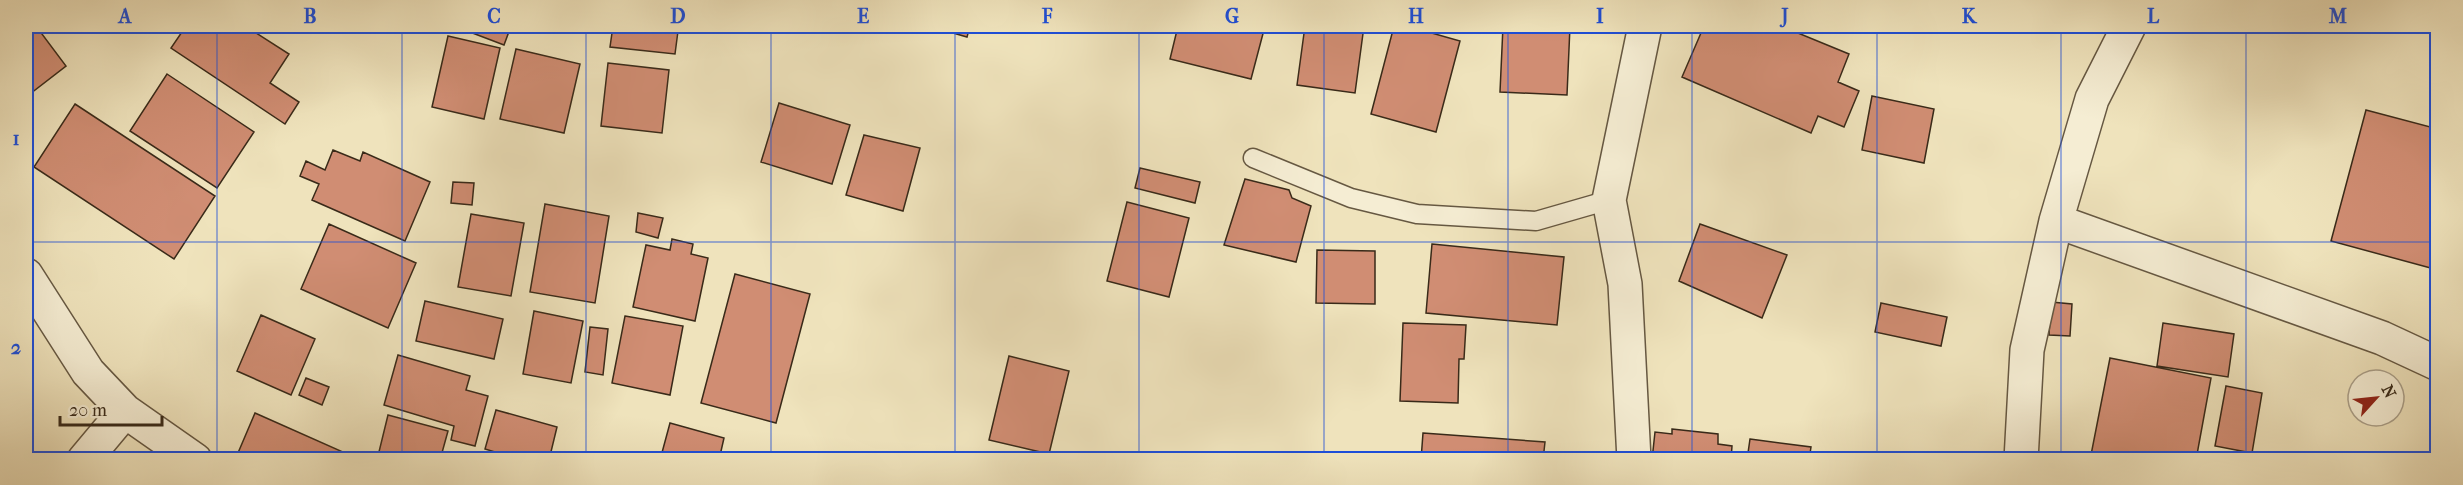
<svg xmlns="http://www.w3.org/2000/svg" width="2463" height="485" font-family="'IM FELL French Canon',serif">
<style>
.building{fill:#d08d73;stroke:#392a19;stroke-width:1.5}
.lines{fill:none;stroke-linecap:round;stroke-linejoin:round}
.service-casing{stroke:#665842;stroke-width:21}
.minor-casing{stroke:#665842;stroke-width:36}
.service{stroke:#f5edd3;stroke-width:18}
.minor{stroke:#f5edd3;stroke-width:33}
.grid{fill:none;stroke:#1d4ed8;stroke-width:1.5;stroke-opacity:0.55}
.neatline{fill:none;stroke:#1d4ed8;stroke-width:2}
.grid-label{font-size:20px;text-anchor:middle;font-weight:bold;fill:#1d4ed8}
</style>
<rect width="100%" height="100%" fill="#efe3bc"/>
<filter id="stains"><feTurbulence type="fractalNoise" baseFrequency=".00333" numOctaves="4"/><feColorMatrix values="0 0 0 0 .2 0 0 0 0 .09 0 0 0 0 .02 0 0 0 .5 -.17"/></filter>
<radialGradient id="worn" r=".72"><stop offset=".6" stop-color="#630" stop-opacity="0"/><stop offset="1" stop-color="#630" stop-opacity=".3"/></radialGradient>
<path class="building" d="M26 26H36L66 66 26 97Z
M186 26H245L289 54 270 83 299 102 285 124 171 48Z
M454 26H511L504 45Z
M613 26 678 31 675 54 610 47Z
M929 26H970L967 37Z
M1178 26H1265L1251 79 1170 59Z
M1305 26H1364L1355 93 1297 85Z
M1394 26H1407L1460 41 1436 132 1371 114Z
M1503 26H1570L1567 95 1500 92Z
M1704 26H1781L1849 54 1838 82 1859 91 1844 127 1818 116 1811 133 1682 77Z
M448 36 500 48 484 119 432 107Z
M516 49 580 64 564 133 500 119Z
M608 63 669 70 662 133 601 126Z
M167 74 254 132 217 188 130 131Z
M1872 96 1934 109 1924 163 1862 150Z
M779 103 850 125 832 184 761 162Z
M75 104 215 196 174 259 34 167Z
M2366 110 2438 129V270L2331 241Z
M864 135 920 148 903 211 846 195Z
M333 150 360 161 363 152 430 182 405 241 312 200 319 184 300 176 306 161 325 170Z
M1140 168 1200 182 1195 203 1135 188Z
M1245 179 1289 190 1292 198 1311 206 1296 262 1224 245Z
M453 182 474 183 472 205 451 203Z
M1127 202 1189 218 1169 297 1107 281Z
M545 204 609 216 595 303 530 292Z
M638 213 663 218 658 238 636 232Z
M471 214 524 223 511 296 458 287Z
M329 224 416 263 388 328 301 289Z
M1700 224 1787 255 1762 318 1679 281Z
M672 239 693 244 691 254 708 258 695 321 633 307 646 245 670 250Z
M1432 244 1564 257 1557 325 1426 313Z
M1317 250 1375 251V304L1316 303Z
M735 274 810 294 776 423 701 403Z
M425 301 503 319 494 359 416 341Z
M2051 302 2072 304 2070 336 2049 335Z
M1881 303 1947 317 1941 346 1875 332Z
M534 311 583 321 571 383 523 374Z
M261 315 315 339 291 395 237 371Z
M625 316 683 326 670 395 612 383Z
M1403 323 1466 325 1464 359H1459L1458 403 1400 401Z
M2163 323 2234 334 2228 377 2157 366Z
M590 327 608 329 603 375 585 372Z
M398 355 470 376 466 390 488 396 475 446 451 440 454 426 384 405Z
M1009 356 1069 371 1049 454 989 440Z
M2110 358 2211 378 2196 460H2090Z
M306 378 329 387 322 405 299 395Z
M2226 386 2262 393 2252 453 2215 446Z
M496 410 557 427 549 460H522L485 449Z
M255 413 352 456 350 460H235Z
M388 415 448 431 440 460H377Z
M670 423 724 438 719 460H660Z
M1672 429 1718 434V444L1732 446 1731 460H1652L1655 432 1672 434Z
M1423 433 1545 442 1543 460H1421Z
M1750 439 1811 447 1809 460H1747Z"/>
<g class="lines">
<g class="service-casing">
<path id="service" d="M1253 158 1351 198 1417 214 1536 221 1609 200"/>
</g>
<g class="minor-casing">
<path id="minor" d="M2056 221 2382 338 2438 364
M26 275 88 372 125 411 84 460
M125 411 195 460
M1634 460 1625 284 1609 200 1645 26
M2021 460 2027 350 2056 221 2092 99 2129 26"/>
</g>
<use href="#service" class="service"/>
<use href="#minor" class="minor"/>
</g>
<path class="grid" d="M217 26V460M402 26V460M586 26V460M771 26V460M955 26V460M1139 26V460M1324 26V460M1508 26V460M1692 26V460M1877 26V460M2061 26V460M2246 26V460M26 242H2438"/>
<rect width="2463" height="485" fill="none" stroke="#efe3bc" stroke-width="66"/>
<g transform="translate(2376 398) rotate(63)"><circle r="28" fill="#f5edd3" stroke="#aa9f89" stroke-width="1.5"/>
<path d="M0-4.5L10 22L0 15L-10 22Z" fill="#8f2418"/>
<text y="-9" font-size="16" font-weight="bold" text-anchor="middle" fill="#392a19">N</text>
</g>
<path d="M60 416v9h102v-9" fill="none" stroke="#392a19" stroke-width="3"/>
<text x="69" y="416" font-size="18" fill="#392a19" stroke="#f5edd3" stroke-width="4.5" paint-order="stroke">20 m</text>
<rect x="33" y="33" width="2397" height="419" class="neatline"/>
<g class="grid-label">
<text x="125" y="23">A</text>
<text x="310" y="23">B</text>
<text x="494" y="23">C</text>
<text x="678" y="23">D</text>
<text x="863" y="23">E</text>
<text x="1047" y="23">F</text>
<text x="1232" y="23">G</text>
<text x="1416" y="23">H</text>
<text x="1600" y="23">I</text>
<text x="1785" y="23">J</text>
<text x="1969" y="23">K</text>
<text x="2153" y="23">L</text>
<text x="2338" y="23">M</text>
<text x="16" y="145">1</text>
<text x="16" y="354">2</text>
</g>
<rect width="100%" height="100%" filter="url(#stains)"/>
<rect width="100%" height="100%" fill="url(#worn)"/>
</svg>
